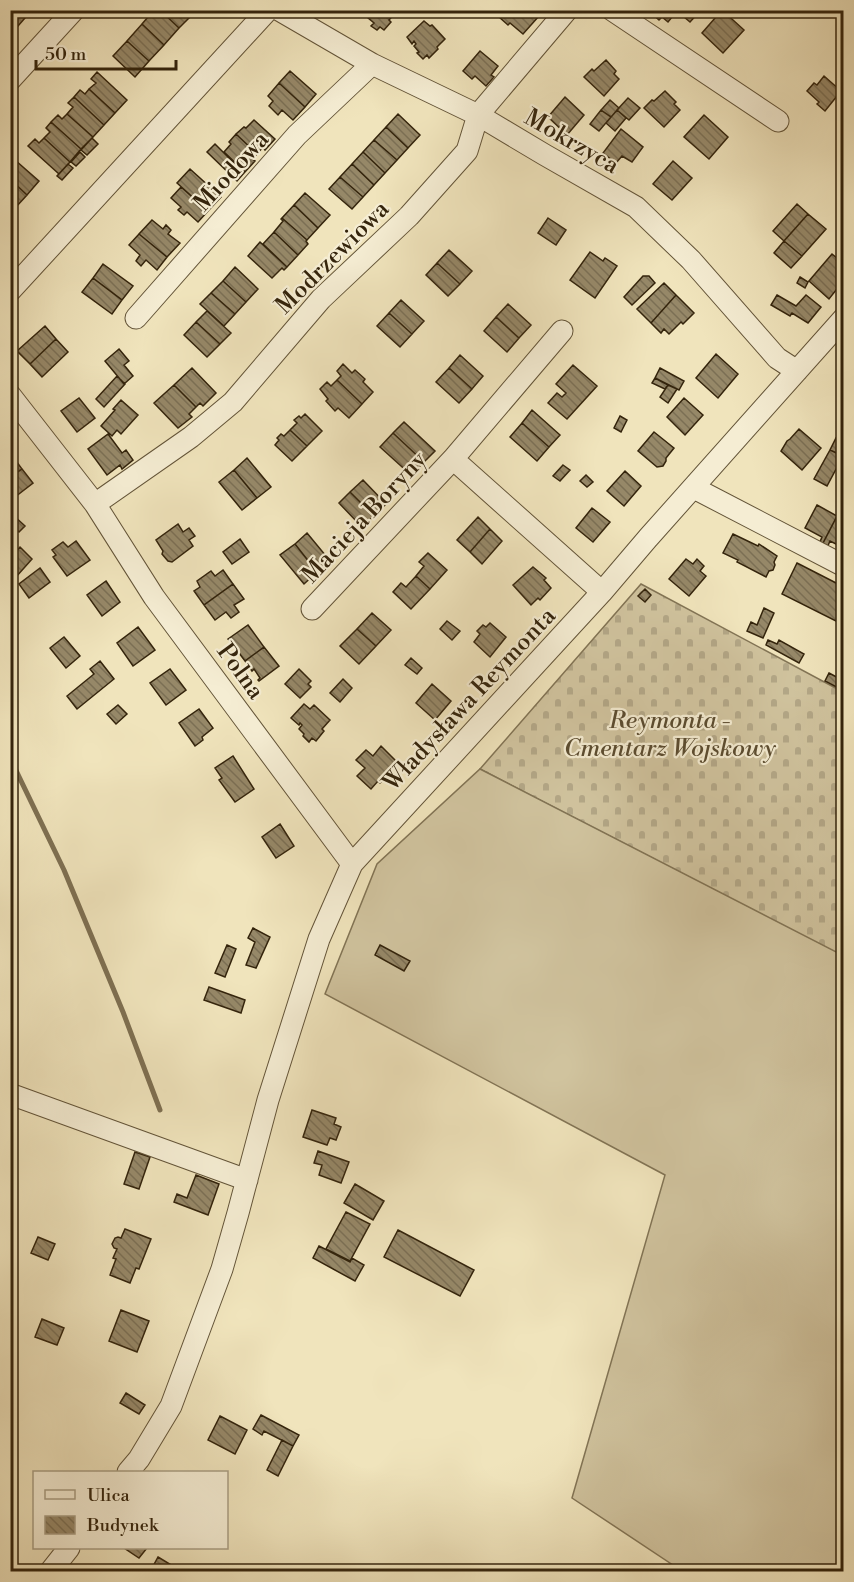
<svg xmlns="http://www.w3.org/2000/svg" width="854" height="1582" font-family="'Libre Bodoni',serif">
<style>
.cemetery{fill:url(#cemetery-stones);stroke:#827455;stroke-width:1.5}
.garden{fill:#d0c39e;stroke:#827455;stroke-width:1.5}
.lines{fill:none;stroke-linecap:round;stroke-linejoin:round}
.stream{stroke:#7e7052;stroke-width:5}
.building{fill:url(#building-back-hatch);stroke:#34240c;stroke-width:1.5}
.street-casing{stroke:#635438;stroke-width:23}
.street{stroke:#f5edd3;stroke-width:21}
.labels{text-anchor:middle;stroke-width:4.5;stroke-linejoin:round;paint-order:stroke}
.street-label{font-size:24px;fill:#34240c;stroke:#f5edd3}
.park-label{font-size:24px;font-style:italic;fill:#5b4c30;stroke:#f5edd3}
</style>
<defs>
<pattern id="cemetery-stones" width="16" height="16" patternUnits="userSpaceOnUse" patternTransform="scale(1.5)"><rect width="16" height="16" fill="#d0c39e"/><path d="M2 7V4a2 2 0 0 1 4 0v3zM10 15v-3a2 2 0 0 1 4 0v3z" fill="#b3a787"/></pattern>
<pattern id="building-back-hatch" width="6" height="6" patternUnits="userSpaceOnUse" patternTransform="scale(1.5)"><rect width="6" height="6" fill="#968868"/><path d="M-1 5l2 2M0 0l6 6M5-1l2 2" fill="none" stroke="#7b6f54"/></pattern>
</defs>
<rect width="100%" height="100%" fill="#f0e4bc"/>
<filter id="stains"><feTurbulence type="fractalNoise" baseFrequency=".00333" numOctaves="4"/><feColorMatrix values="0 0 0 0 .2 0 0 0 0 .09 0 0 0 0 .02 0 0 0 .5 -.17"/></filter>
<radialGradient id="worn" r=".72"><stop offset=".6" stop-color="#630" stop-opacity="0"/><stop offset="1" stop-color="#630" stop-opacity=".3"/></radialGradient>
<path class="cemetery" d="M641 584 843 692V950L838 954 480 769Z"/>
<path class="garden" d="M480 769 838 953 843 950V1571H682L572 1498 665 1175 325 994 377 864Z"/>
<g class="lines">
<path class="stream" d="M10 758 64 870 123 1012 160 1110"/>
</g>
<path class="building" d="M10 10H32L18 26 10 20Z
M154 10H160L179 28 164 45 142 24Z
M160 10H191L194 13 179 28Z
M361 10H397V11L389 20 391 22 384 30 380 27 377 30 371 26 374 23 368 18 371 14 369 13 366 15Z
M505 10H533L539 16 523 34 510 23 508 25 499 17Z
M648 10H701L690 22 677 11 668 22 662 17 659 20Z
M722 10 744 30 723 53 702 33Z
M424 21 430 26 432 25 445 39 437 47 438 49 429 58 427 55 423 59 417 53 419 52 414 46 416 44 414 41 412 44 407 37Z
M142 24 164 45 149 61 127 41Z
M127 41 149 61 135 77 113 56Z
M480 51 498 66 491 75 494 77 486 86 475 76 472 79 463 71Z
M606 60 616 71 614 74 619 79 604 96 584 77 592 69 594 71Z
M290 71 316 94 305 107 279 83Z
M97 72 127 100 115 113 89 89 96 83 91 79Z
M824 76 841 91 825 111 817 104 819 102 807 91 814 83 817 85Z
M279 83 305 107 293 120 282 110 278 115 269 106 273 101 268 96Z
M89 89 115 113 104 125 74 97 80 90 85 94Z
M665 91 676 102 674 104 680 110 664 127 644 108 652 100 654 101Z
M74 97 104 125 93 137 67 114 73 107 68 103Z
M565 97 584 115 567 135 548 117Z
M628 98 640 108 629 120 617 110Z
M610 100 619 108 611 117 601 110Z
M601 110 611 117 599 131 590 124Z
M617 110 626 118 615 131 606 123Z
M67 114 93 137 81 149 51 122 58 115 62 119Z
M398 114 420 135 408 148 386 127Z
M704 115 728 137 709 159 684 137Z
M254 120 275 139 265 150 263 147 257 154 236 134 244 127 246 128Z
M51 122 81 149 70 162 44 138 50 132 46 128Z
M386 127 408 148 397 160 374 140Z
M621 129 643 147 632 162 622 156 616 163 603 153Z
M236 134 257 154 252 159 255 161 245 172 224 152 231 144 229 142Z
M44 138 70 162 59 174 28 146 35 139 39 143Z
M92 138 98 144 87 155 81 150Z
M374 140 397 160 385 173 363 152Z
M215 144 244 173 237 181 207 152Z
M80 152 85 157 76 166 71 162Z
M363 152 385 173 374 185 352 164Z
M15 160 39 181 27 195 10 179V164Z
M673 161 692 178 672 200 653 184Z
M68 164 73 168 62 180 57 176Z
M352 164 374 185 363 197 340 177Z
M190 169 221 197 208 211 177 183Z
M340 177 363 197 352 209 329 189Z
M10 179 27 195 16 207 10 202Z
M844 180V193L838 190Z
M181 187 208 211 198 222 187 212 184 215 178 210 181 207 171 198Z
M305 193 330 215 318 228 294 205Z
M797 204 808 214 784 241 773 231Z
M294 205 318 228 307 240 282 218Z
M808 214 826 229 802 256 784 241Z
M282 218 307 240 306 241 308 244 298 255 274 232 283 221 281 219Z
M548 218 566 230 556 245 538 233Z
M152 220 163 229 166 225 171 230 168 234 180 243 167 257 139 234Z
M274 232 298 255 287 267 263 244Z
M139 234 167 257 157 270 146 260 141 266 136 261 140 255 129 245Z
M784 241 802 256 791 268 774 253Z
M260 242 287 267 284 270 282 268 272 278 248 256Z
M449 250 472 271 460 284 437 263Z
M590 252 603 261 605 258 617 266 595 298 570 280Z
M832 254 844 264V280L829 299 809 281Z
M437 263 460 284 448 296 426 275Z
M103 264 133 286 122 300 93 278Z
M235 267 258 289 246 302 223 281Z
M643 276H649L655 283 632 305 624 297Z
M800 277 808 282 805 288 797 283Z
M93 278 122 300 112 314 82 292Z
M223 281 246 302 235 314 211 293Z
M664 283 676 295 651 323 637 309Z
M211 293 235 314 224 326 200 304Z
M676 295 694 313 683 324 681 322 669 334 664 329 661 333 651 323Z
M777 295 796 306 806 295 821 307 808 323 792 313 790 316 771 305Z
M401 300 424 321 412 334 389 313Z
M508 304 531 325 519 338 496 317Z
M207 311 231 333 220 344 196 322Z
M389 313 412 334 400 347 377 326Z
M496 317 519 338 507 352 484 331Z
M196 322 220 344 207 357 184 335Z
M45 326 56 339 30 364 17 351Z
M56 339 68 352 42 377 30 364Z
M119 349 129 361 124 365 133 376 124 384 105 361Z
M716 354 738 374 718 398 696 378Z
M460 355 483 376 472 389 449 368Z
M343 364 352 373 355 370 365 379 363 382 373 392 362 404 337 380 341 376 337 371Z
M573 365 597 386 567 419 548 403 557 393 562 397 566 393 556 384Z
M192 368 216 393 203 406 200 403 196 407 174 385Z
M449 368 472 389 459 403 436 382Z
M660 368 684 381 679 390 655 378Z
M117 376 125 384 104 407 96 399Z
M655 378 668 385 665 389 652 383Z
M337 380 362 404 349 418 338 408 335 411 326 401 328 399 320 389 327 382 331 386Z
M174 385 196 407 189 414 192 417 178 428 154 403Z
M668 385 677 389 668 403 660 397Z
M79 398 95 418 77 432 61 411Z
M684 398 703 415 685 435 667 417Z
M121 400 138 415 121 434 117 430 112 436 101 426 115 410 113 409Z
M532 410 560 435 549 447 522 423Z
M305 414 322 431 307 446 290 430 297 423 294 420 299 416 301 418Z
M620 416 627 420 621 432 614 428Z
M404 422 435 451 424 462 393 433Z
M522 423 549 447 537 461 510 437Z
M799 429 821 448 802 470 781 451 787 441 790 439Z
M290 430 307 446 292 461 275 445 279 440 277 438 281 434 284 436Z
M654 432 674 448 666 458V461L663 466 657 467 638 451Z
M393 433 424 462 411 475 380 447Z
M108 434 122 453 126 450 133 460 122 469 120 465 107 475 88 449Z
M836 438 844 444 843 456 830 450Z
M830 450 843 456 827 486 814 479Z
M11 454 22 469 10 477V455Z
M247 458 271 487 257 498 234 470Z
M563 465 570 470 560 481 553 476Z
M22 469 33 483 15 497 10 490V477Z
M234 470 257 498 242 510 219 482Z
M625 471 641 486 624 506 607 491Z
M586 475 593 482 587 487 580 481Z
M363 480 386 504 374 516 350 492Z
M350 492 374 516 367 522 364 520 359 524 339 503Z
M817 505 837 516 822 545 819 544 822 537 805 528Z
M592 508 610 522 593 542 576 528Z
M13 515 25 526 19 532 10 524V517Z
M837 516 844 519V534L838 545 830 541 827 548 822 545Z
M478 517 490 529 470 552 457 540Z
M178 524 183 532 189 528 195 536 189 540 193 546 172 562 168 561 162 554 163 551 156 540Z
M490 529 502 541 482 564 470 552Z
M307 533 331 562 317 572 295 544Z
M733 534 758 546 759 544 777 556 774 562 775 565 773 570 769 571 766 577 737 562 738 560 723 553Z
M844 534V548L838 545Z
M240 539 249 552 232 564 223 552Z
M76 541 90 560 67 576 53 557 56 555 52 550 63 542 68 547Z
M295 544 317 572 304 584 280 555Z
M20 547 32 559 16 577 10 572V558Z
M428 553 447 570 430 589 416 576 424 566 419 562Z
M686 559 693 564 697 559 704 566 700 571 706 576 689 596 669 579Z
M797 563 844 587V625L782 594Z
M533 567 546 578 544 580 551 588 540 600 538 598 531 605 513 585Z
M40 568 50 582 29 598 19 584Z
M223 570 233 584 204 605 194 591 200 587 197 581 211 571 215 576Z
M416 576 430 589 411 609 393 592 401 583 406 587Z
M106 581 120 602 102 616 87 595Z
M233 584 244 599 234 605 239 612 231 618 226 612 215 620 204 605Z
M645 589 651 595 645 602 638 596Z
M764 608 774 613 763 638 747 631 751 622 757 625Z
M372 613 391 630 376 646 357 629Z
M447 621 460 631 452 640 440 629Z
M490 623 506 637 490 657 474 642 480 634 477 631 483 625 486 627Z
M248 625 264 647 245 661 236 649 238 648 232 639 229 640 228 639Z
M138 627 155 650 133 666 117 643Z
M357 629 376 646 359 664 340 646Z
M64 637 80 656 66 668 50 648Z
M768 640 777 644 779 640 804 654 799 663 766 645Z
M264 647 279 666 259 681 258 680 260 678 254 669 252 671 245 661Z
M411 658 422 668 417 674 405 665Z
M100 661 114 679 77 709 67 696 94 674 90 669Z
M170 669 186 690 166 705 150 683Z
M299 669 311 681 308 684 311 687 300 698 285 684Z
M829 673 844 681V691L825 681Z
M343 679 352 688 340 702 330 693Z
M432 684 451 701 435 720 416 703Z
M304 704 310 709 314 705 330 720 322 729 324 731 316 741 312 738 309 742 303 736 304 734 299 729 302 725 300 723 299 725 291 718Z
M118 705 127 714 116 724 107 714Z
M199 709 213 728 202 737 203 740 195 746 179 723Z
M381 746 396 761 388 770 390 773 380 783 378 781 371 789 357 776 365 768 356 760 366 750 373 756Z
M233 756 254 789 235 802 219 780 222 778 215 768Z
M280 824 294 846 276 858 262 837Z
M253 928 270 937 256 968 246 965 255 942 248 938Z
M227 945 236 949 225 977 215 973Z
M380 945 410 961 404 971 375 955Z
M209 987 245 1000 241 1013 204 1000Z
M312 1110 336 1118 334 1124 341 1127 336 1140 330 1138 327 1145 303 1137Z
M318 1151 349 1162 341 1183 319 1175 322 1165 314 1163Z
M135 1152 150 1157 139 1189 124 1184Z
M196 1175 219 1184 208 1215 174 1202 177 1194 187 1198Z
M355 1184 384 1201 373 1220 344 1203Z
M346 1212 370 1224 350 1261 326 1249Z
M125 1229 151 1239 139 1269 136 1268 130 1283 110 1275 116 1259 113 1258 117 1249 114 1248 112 1244 115 1238 118 1237 121 1238Z
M398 1230 474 1270 460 1296 384 1257Z
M38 1237 55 1244 48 1260 31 1253Z
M319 1246 350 1262 352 1258 364 1265 355 1281 313 1258Z
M121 1310 149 1321 137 1352 109 1341Z
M42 1319 64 1328 57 1345 35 1337Z
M126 1393 145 1405 139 1414 120 1403Z
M261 1415 299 1435 293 1446 264 1431 262 1435 253 1429Z
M220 1416 247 1430 235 1454 208 1440Z
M282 1440 293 1446 278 1476 267 1470Z
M124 1548H147L139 1558Z
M158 1557 178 1569 177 1572H154L151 1570Z"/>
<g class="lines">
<g class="street-casing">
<path id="street" d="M279 10 372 64 478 115 545 155 636 207 691 260 777 358 797 371
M612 10 778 121
M10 80 74 10
M10 291 268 10
M136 318 297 135 372 64
M10 395 95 504 154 597 352 864
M453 459 602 592
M694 488 844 566
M95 504 191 437 233 402 321 299 409 216 467 151 478 115 567 10
M312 609 453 459 562 331
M10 1094 247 1180
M128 1472 139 1459 171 1406 222 1269 238 1213 268 1100 319 939 352 864 602 592 648 538 844 318
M50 1572 69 1548"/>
</g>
<use href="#street" class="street"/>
</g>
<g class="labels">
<g class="street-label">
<text transform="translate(572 141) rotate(30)" y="8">Mokrzyca</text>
<text transform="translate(231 171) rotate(-48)" y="8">Miodowa</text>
<text transform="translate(332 257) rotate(-45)" y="8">Modrzewiowa</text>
<text transform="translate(364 517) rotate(-47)" y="8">Macieja Boryny</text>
<text transform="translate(241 671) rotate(54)" y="8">Polna</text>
<text transform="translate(469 699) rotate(-47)" y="8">Władysława Reymonta</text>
</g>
<g class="park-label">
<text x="670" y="728">Reymonta -<tspan x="670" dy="28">Cmentarz Wojskowy</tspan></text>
</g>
</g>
<rect width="854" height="1582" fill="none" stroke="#f0e4bc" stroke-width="36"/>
<rect x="12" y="12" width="830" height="1558" fill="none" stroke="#34240c" stroke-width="3"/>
<rect x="18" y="18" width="818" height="1546" fill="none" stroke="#34240c" stroke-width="1.5"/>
<rect x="33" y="1471" width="195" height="78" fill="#f5edd3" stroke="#a89d83" stroke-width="1.5"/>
<rect x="45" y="1490" width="30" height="9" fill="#f5edd3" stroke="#a89d83" stroke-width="1.5"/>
<text x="87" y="1501" font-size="18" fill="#34240c">Ulica</text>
<rect x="45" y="1516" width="30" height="18" fill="url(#building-back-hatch)" stroke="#a89d83" stroke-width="1.5"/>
<text x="87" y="1531" font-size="18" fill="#34240c">Budynek</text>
<path d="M36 60v9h140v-9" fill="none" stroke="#34240c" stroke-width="3"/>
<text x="45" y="60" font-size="18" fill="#34240c" stroke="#f5edd3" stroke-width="4.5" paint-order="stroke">50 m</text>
<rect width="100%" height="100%" filter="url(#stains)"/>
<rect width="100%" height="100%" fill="url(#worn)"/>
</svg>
